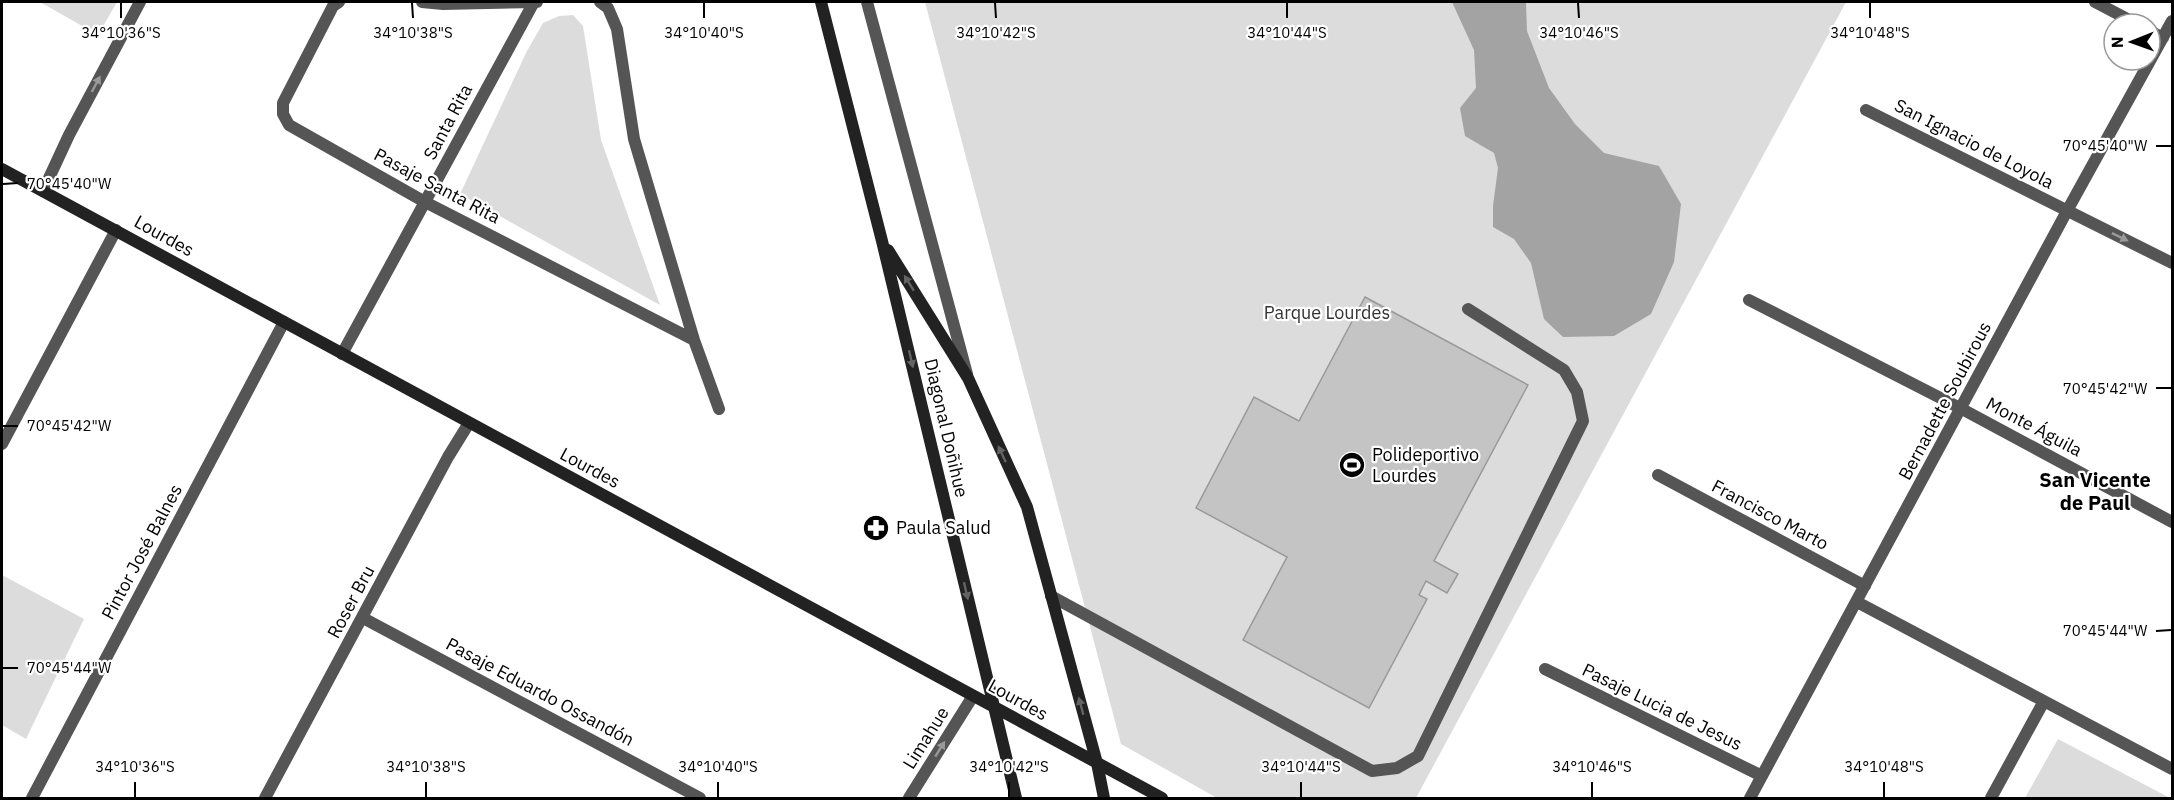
<svg xmlns="http://www.w3.org/2000/svg" width="2174" height="800" font-family="'IBM Plex Sans',sans-serif">
<style>
.green{fill:#dcdcdc}
.water{fill:#a3a3a3}
.building{fill:#c4c4c4;stroke:#999;stroke-width:1.5}
.lines{fill:none;stroke-linecap:round;stroke-linejoin:round}
.lane{stroke:#555;stroke-width:12}
.street{stroke:#555;stroke-width:12}
.secondary{stroke:#222;stroke-width:12}
.oneway{fill:#999}
.oneway2{fill:#646464}
.ticks{fill:none;stroke:#000;stroke-width:2}
.labels{text-anchor:middle;stroke-width:4.5;stroke-linejoin:round;paint-order:stroke}
.street-label{font-size:18px;fill:#000;stroke:#fff}
.park-label{font-size:18px;fill:#333;stroke:#fff}
.poi-label{font-size:18px;fill:#000;stroke:#fff;text-anchor:start}
.neighbourhood-label{font-size:20px;font-weight:bold;fill:#000;stroke:#fff}
.ticks-label{font-size:15px;text-anchor:middle;fill:#000;stroke:#fff;stroke-width:4.5;stroke-linejoin:round;paint-order:stroke}
</style>
<rect width="100%" height="100%" fill="#fff"/>
<path class="green" d="M40 2H117L98 35Z
M925 2H1846L1416 798H1217L1121 744Z
M573 15 583 26 601 140 660 305 460 194 527 51 543 23 559 16Z
M2 575 84 619 26 739 2 725Z
M2058 739 2170 798H2025Z"/>
<path class="water" d="M1452 2H1526L1527 31 1549 88 1575 124 1604 153 1659 166 1681 204 1674 262 1651 314 1614 336 1563 337 1544 319 1531 263 1514 239 1493 227V206L1498 168 1494 153 1465 136 1460 108 1476 88 1474 50Z"/>
<path class="building" d="M1365 297 1528 385 1434 561 1458 574 1447 593 1426 581 1419 595 1427 599 1369 708 1243 640 1287 557 1196 508 1254 397 1299 421Z"/>
<g class="lines">
<path class="lane" d="M867 2 967 374
M1051 596 1372 771 1397 768 1418 756 1583 421 1577 392 1564 370 1468 309"/>
<path class="street" d="M339 2 333 6 283 103V114L289 125 425 202 694 340
M422 2 443 4 537 2
M600 2 608 8 617 29 634 139 694 340 719 409
M2095 2 2137 24
M2150 31 2163 38
M1866 110 2172 263
M43 191 69 135 140 2
M1749 300 1962 409 2172 522
M342 354 534 2
M2 444 116 230
M1658 475 1865 586
M1857 602 2172 769
M363 618 700 798
M1545 669 1762 776
M32 798 284 322
M265 798 448 457 469 423
M909 798 973 696
M1750 798 2067 211 2172 21
M1991 798 2044 701"/>
<path class="secondary" d="M821 2 882 241 1016 798
M2 169 1162 798
M888 250 968 378 1027 507 1097 763 1104 798"/>
</g>
<defs><path id="oneway-solid" d="M-6-.8H1V-3.2L6.5 0L1 3.2V.8H-6Z" transform="scale(1.5)"/></defs>
<g class="oneway">
<use href="#oneway-solid" transform="translate(96 84) rotate(-62)"/>
<use href="#oneway-solid" transform="translate(2120 237) rotate(26)"/>
<use href="#oneway-solid" transform="translate(940 749) rotate(-58)"/>
</g>
<g class="oneway2">
<use href="#oneway-solid" transform="translate(909 283) rotate(-122)"/>
<use href="#oneway-solid" transform="translate(911 359) rotate(77)"/>
<use href="#oneway-solid" transform="translate(1002 454) rotate(-115)"/>
<use href="#oneway-solid" transform="translate(966 591) rotate(77)"/>
<use href="#oneway-solid" transform="translate(1081 706) rotate(-105)"/>
</g>
<path class="ticks" d="M121 3V18M412 3 413 18M704 3V18M995 3 996 18M1287 3V18M1578 3 1579 18M1870 3V18M2156 146H2171M3 184 18 183M2156 388H2171M3 426H18M2156 631 2171 630M3 668H18M135 782V797M426 782V797M718 782V797M1009 782V797M1301 782V797M1592 782V797M1884 782V797"/>
<defs>
<g id="stadium-disc" transform="scale(1.35)"><circle r="9.5" fill="#000" stroke="#fff"/><path d="M0-5a6.5 5 0 1 0 0 10a6.5 5 0 1 0 0-10ZM-3.5-1.8h7v3.6h-7Z" fill="#fff"/></g>
<g id="pharmacy-disc" transform="scale(1.35)"><circle r="9.5" fill="#000" stroke="#fff"/><path d="M-2-6h4v4h4v4h-4v4h-4v-4h-4v-4h4Z" fill="#fff"/></g>
</defs>
<g fill-rule="evenodd">
<use href="#stadium-disc" x="1352" y="465"/>
<use href="#pharmacy-disc" x="876" y="528"/>
</g>
<g class="labels">
<g class="street-label">
<text transform="translate(448 122) rotate(-62)" y="6">Santa Rita</text>
<text transform="translate(1974 144) rotate(27)" y="6">San Ignacio de Loyola</text>
<text transform="translate(437 186) rotate(28)" y="6">Pasaje Santa Rita</text>
<text transform="translate(164 236) rotate(29)" y="6">Lourdes</text>
<text transform="translate(1945 401) rotate(-62)" y="6">Bernadette Soubirous</text>
<text transform="translate(2034 427) rotate(28)" y="6">Monte Águila</text>
<text transform="translate(946 428) rotate(77)" y="6">Diagonal Doñihue</text>
<text transform="translate(590 468) rotate(28)" y="6">Lourdes</text>
<text transform="translate(1770 515) rotate(28)" y="6">Francisco Marto</text>
<text transform="translate(142 552) rotate(-62)" y="6">Pintor José Balnes</text>
<text transform="translate(351 602) rotate(-62)" y="6">Roser Bru</text>
<text transform="translate(540 692) rotate(28)" y="6">Pasaje Eduardo Ossandón</text>
<text transform="translate(1018 700) rotate(29)" y="6">Lourdes</text>
<text transform="translate(1662 707) rotate(26)" y="6">Pasaje Lucia de Jesus</text>
<text transform="translate(926 738) rotate(-58)" y="6">Limahue</text>
</g>
<g class="park-label">
<text x="1327" y="319">Parque Lourdes</text>
</g>
<g class="poi-label">
<text x="1372" y="461">Polideportivo<tspan x="1372" dy="21">Lourdes</tspan></text>
<text x="896" y="534">Paula Salud</text>
</g>
<g class="neighbourhood-label">
<text x="2095" y="487">San Vicente<tspan x="2095" dy="23">de Paul</tspan></text>
</g>
</g>
<g class="ticks-label">
<text x="121" y="38">34°10'36"S</text>
<text x="413" y="38">34°10'38"S</text>
<text x="704" y="38">34°10'40"S</text>
<text x="996" y="38">34°10'42"S</text>
<text x="1287" y="38">34°10'44"S</text>
<text x="1579" y="38">34°10'46"S</text>
<text x="1870" y="38">34°10'48"S</text>
<text x="2105" y="151">70°45'40"W</text>
<text x="69" y="189">70°45'40"W</text>
<text x="2105" y="394">70°45'42"W</text>
<text x="69" y="431">70°45'42"W</text>
<text x="2105" y="636">70°45'44"W</text>
<text x="69" y="673">70°45'44"W</text>
<text x="135" y="772">34°10'36"S</text>
<text x="426" y="772">34°10'38"S</text>
<text x="718" y="772">34°10'40"S</text>
<text x="1009" y="772">34°10'42"S</text>
<text x="1301" y="772">34°10'44"S</text>
<text x="1592" y="772">34°10'46"S</text>
<text x="1884" y="772">34°10'48"S</text>
</g>
<rect width="2174" height="800" fill="none" stroke="#000000" stroke-width="6"/>
<g transform="translate(2132 42) rotate(269)"><circle r="28" fill="#ffffff" stroke="#999999" stroke-width="1.5"/>
<path d="M0-4.5L10 22L0 15L-10 22Z" fill="#000000"/>
<text y="-9" font-size="16" font-weight="bold" text-anchor="middle" fill="#000000">N</text>
</g>
</svg>
